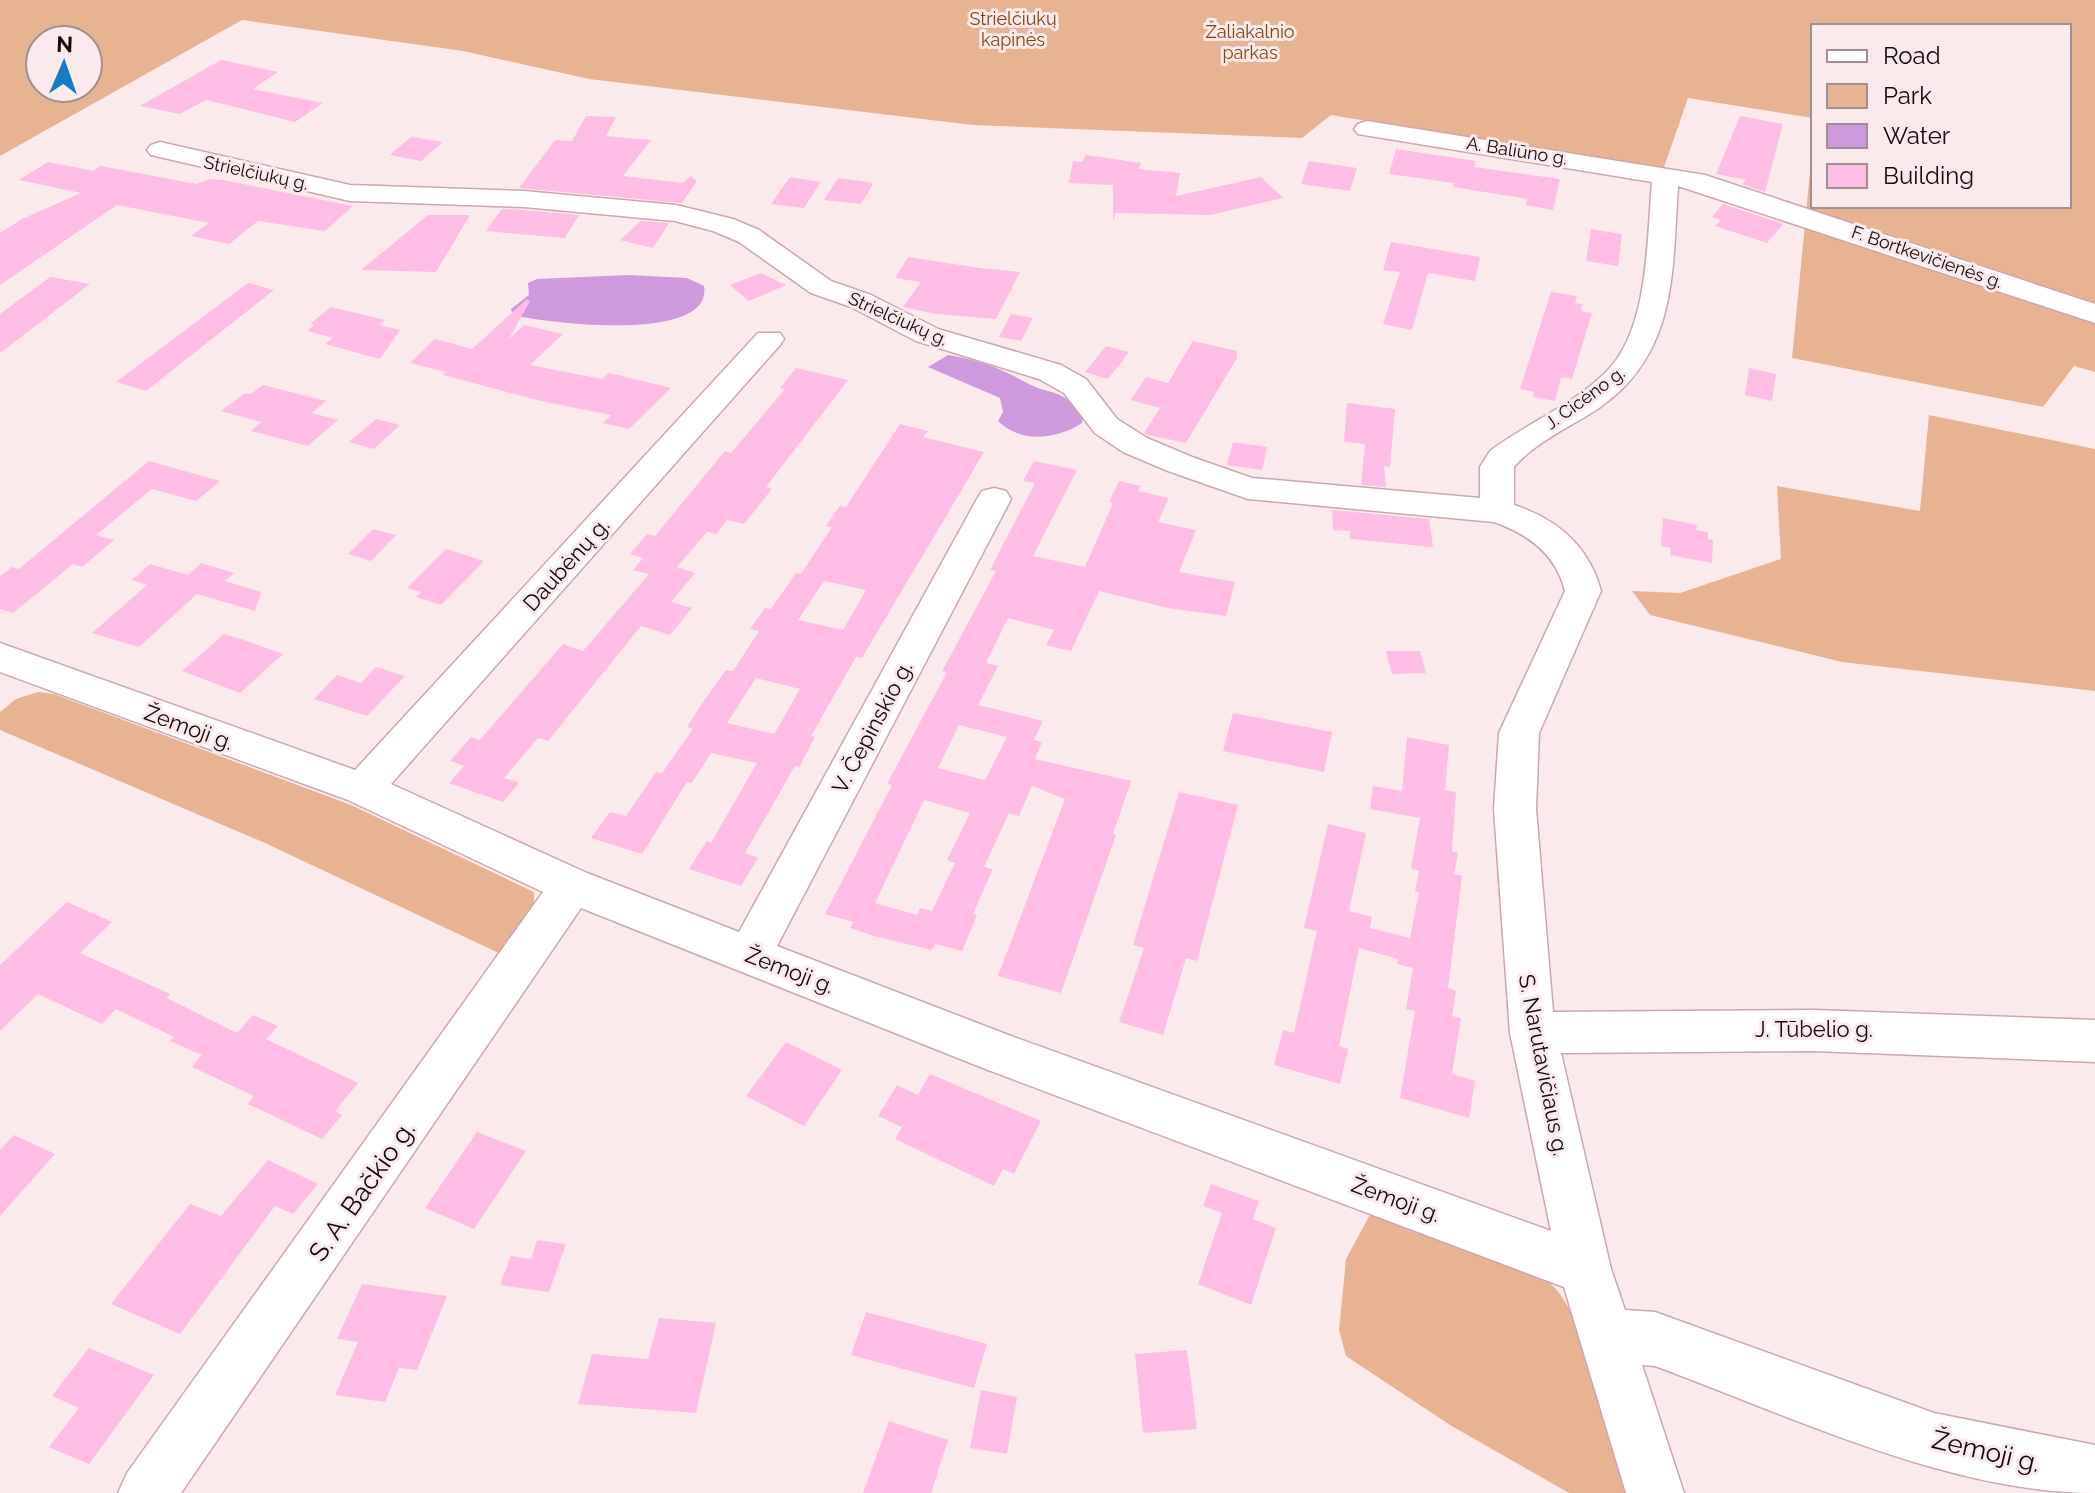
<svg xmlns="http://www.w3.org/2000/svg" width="2095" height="1493" font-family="Raleway,sans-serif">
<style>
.green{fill:#e8b393;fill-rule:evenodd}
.water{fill:#ce99dd}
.building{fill:#fdbde4;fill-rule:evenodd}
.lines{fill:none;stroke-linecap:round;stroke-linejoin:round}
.minor-casing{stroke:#cca7ae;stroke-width:3}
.minor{fill:#fff;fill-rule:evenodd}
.labels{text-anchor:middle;stroke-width:6;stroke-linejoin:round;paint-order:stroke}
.far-park-label{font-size:18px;fill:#86420a;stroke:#faeaec}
.far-street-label{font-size:18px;fill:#14080b;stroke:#faeaec}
.street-label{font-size:22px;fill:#14080b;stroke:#faeaec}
.near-street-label{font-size:26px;fill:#14080b;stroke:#faeaec}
</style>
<rect width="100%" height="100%" fill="#faeaec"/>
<path class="green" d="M0 0H2095V372L2074 366 2043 407 1792 358 1813 141V206H2069V26H1813V118L1688 98 1663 170 1331 115 1302 138 973 125 589 79 463 51 242 20 0 156ZM40 40H88V88H40Z
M1929 415 2095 449V691L1842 662 1650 615 1632 591 1680 593 1781 559 1777 486 1920 511Z
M38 692 54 694 351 805 534 892V911L503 955 265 843 0 730V712L16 699Z
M1373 1209C1411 1224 1530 1262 1554 1287 1588 1323 1615 1441 1631 1493H1569L1450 1425 1346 1356 1339 1330 1346 1259Z"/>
<path class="water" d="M629 275 687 278 704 286C714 344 545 323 513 315L511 309 529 295 528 283 537 279Z
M948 355C981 361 996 366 1025 382 1053 397 1060 386 1083 416L1082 423C1057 439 1021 444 998 421L1003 412 1000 398 928 367Z"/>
<path class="building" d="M221 60 278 72 253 89 323 103 295 122 206 100 180 114 140 106Z
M586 116 616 117 606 136 651 140 623 176 683 183 691 176 697 181 682 203 519 188 555 140 572 141Z
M1740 116 1783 124 1765 192 1742 184 1746 180 1716 174Z
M411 137 443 142 421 161 390 155Z
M1396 149 1476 161 1474 167 1560 179 1553 210 1526 205 1527 199 1516 197 1453 187 1454 183 1389 174Z
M1086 155 1141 163 1138 169 1180 173 1176 196 1261 177 1283 198 1210 215 1116 213 1113 221V185L1069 183 1073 161 1082 162Z
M1309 161 1357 168 1350 191 1301 184Z
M48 162 93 171 101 166 196 184 210 179 223 180 353 206 325 231 258 221 229 244 191 236 209 223 117 205 0 285V233L22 219 81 193 19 180Z
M790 177 821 182 804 208 771 204Z
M838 178 869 182 873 184 861 204 824 200Z
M1723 204 1783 224 1767 243 1715 226 1721 220 1712 217Z
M502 209 524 210 579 215 565 238 486 231Z
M428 215H470L436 272 361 270Z
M641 221 669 223 653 248 620 240Z
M1591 229 1622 234 1618 266 1586 261Z
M1391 242 1480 257 1475 281 1428 273 1412 330 1383 324 1400 272 1383 270Z
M908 257 980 268 1020 272 996 319 936 314 903 307 921 282 895 278Z
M761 273 786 285 749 301 730 285Z
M50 277 90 284 0 353V314Z
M248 283 274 290 146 391 116 382Z
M1551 292 1577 296 1575 303 1582 304 1581 311 1592 313 1572 379 1561 377 1555 401 1533 397 1534 392 1520 389Z
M527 299 530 301 509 339 524 325 563 334 530 365 602 379 609 373 671 388 629 429 603 423 611 415 541 401 443 375 446 372 410 363 435 339 472 349Z
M331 307 385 320 379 325 400 330 380 359 325 344 333 338 307 331 314 325 310 324Z
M1011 314 1033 318 1021 341 999 337Z
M1193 341 1237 351V358L1186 443 1148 435 1144 433 1160 408 1131 400 1146 377 1168 383Z
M1106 346 1129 352 1108 379 1085 372Z
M796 368 848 380 766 487 772 489 744 524 727 520 716 534 707 532 677 567 695 573 671 602 692 608 670 635 641 626 548 741 538 738 504 778 519 783 503 802 449 783 464 766 450 761 471 737 480 740 563 644 583 651 649 574 633 570 643 558 630 554 647 534 655 536 725 451 731 453 785 389 780 388Z
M1749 368 1776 374 1772 401 1745 395Z
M263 385 326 401 312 413 338 420 308 446 251 431 261 422 221 411 245 393 251 394Z
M1347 403 1395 409 1390 467 1384 466 1386 487 1361 485 1365 444 1344 442Z
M376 419 400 425 374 449 349 442Z
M900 424 928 431 923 437 984 452 862 658 856 657 811 736 815 737 799 767 795 766 745 853 758 858 741 886 689 869 707 841 711 843 757 763 711 753 692 783 687 782 642 854 591 838 610 812 626 816 656 772 662 773 693 729 687 727 701 705 726 670 733 671 759 631 750 629 765 608 771 609 796 573 801 574 832 527 826 526 840 506 846 507ZM824 581 866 590 843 630 798 620ZM756 678 800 689 774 734 727 723Z
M1233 442 1267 447 1262 470 1227 465Z
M149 461 220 481 196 501 152 489 96 535 114 540 82 567 73 564 13 613 0 609V576L12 567 19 569Z
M1034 461 1077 470 1033 556 1085 567 1113 503 1109 502 1119 481 1141 486 1138 491 1169 498 1158 522 1196 530 1179 572 1235 582 1226 616 1168 608 1099 591 1071 651 1046 645 1054 630 1008 618 986 663 998 666 978 705 1043 721 1034 740 1042 742 1035 759 1131 781 1113 834 1116 835 1061 993 998 976 1065 799 1032 786 1019 816 1009 813 984 867 993 869 973 914 977 915 962 951 935 944 932 950 874 936 850 928 853 922 825 914 892 785 887 784 947 672 942 671 996 571 990 570 1035 483 1023 481ZM959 725 1007 737 985 780 938 768ZM924 800 970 813 947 860 955 863 932 911 920 908 917 915 875 903Z
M1332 510 1429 519 1433 547 1350 539V531L1333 530Z
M1663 518 1697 525 1696 530 1708 532V539L1713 540 1712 563 1670 555 1671 548 1661 546Z
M373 529 396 535 371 561 348 554Z
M446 549 484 561 441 605 416 597 421 592 407 588Z
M201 563 234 573 225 581 261 592 255 611 197 594 139 647 92 633 147 585 132 580 150 564 188 575Z
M224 634 244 640 283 654 240 693 182 671Z
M1386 651H1420L1426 673 1392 674Z
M376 667 405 676 367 716 314 699 337 675 361 683Z
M1233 713 1332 732 1324 772 1223 751Z
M1407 737 1449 745 1445 790 1456 792 1452 851 1458 853 1454 874 1462 876 1448 988 1456 991 1452 1016 1461 1018 1452 1074 1475 1081 1469 1118 1400 1098 1415 1011 1406 1009 1413 968 1397 964 1398 959 1359 948 1339 1046 1348 1049 1340 1084 1274 1065 1283 1030 1294 1033 1317 931 1304 928 1328 824 1366 833 1349 911 1372 917 1370 928 1410 938 1419 892H1415L1419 871 1411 868 1420 818 1370 809 1373 786 1402 791Z
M1179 792 1238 805 1197 961 1186 958 1163 1035 1119 1022 1144 948 1133 945Z
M67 902 112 922 80 953 170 994 167 998 237 1033 253 1015 278 1026 266 1039 358 1083 335 1111 342 1115 322 1139 248 1104 254 1096 192 1067 202 1055 170 1041 174 1037 116 1009 102 1024 38 994 0 1031V965Z
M786 1042 842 1070 804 1126 746 1096Z
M930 1074 1041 1121 1014 1174 1003 1169 994 1186 895 1139 902 1127 878 1116 897 1085 918 1095Z
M477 1132 526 1151 474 1229 425 1208Z
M14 1135 55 1154 0 1216V1150Z
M268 1160 318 1184 293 1214 275 1206 180 1334 111 1304 190 1204 221 1216Z
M1211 1184 1259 1201 1253 1219 1276 1228 1251 1305 1198 1284 1222 1213 1203 1206Z
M537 1240 566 1244 549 1292 500 1285 511 1256 531 1259Z
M362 1284 447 1296 417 1370 399 1368 385 1402 335 1395 358 1342 337 1339Z
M866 1312 987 1344 974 1388 851 1355Z
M659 1318 716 1323 696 1413 578 1404 592 1354 648 1359Z
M89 1348 154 1375 89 1464 49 1447 79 1408 52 1396Z
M1187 1350 1197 1429 1143 1433 1135 1354Z
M981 1390 1017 1397 1007 1454 970 1448Z
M889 1421 948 1440 931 1493H863Z"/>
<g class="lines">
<g class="minor-casing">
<path id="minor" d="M1367 121 1705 175 2095 304V323L1678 186C1672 272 1678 353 1599 408 1572 426 1535 442 1514 467V505C1557 519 1589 546 1601 591L1539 733 1536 809 1553 1012 1814 1010 2095 1020V1062L1814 1051 1561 1053 1611 1269 1625 1310 1655 1312 1934 1413 2095 1445V1493C1950 1493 1791 1416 1655 1366L1642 1365 1684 1493H1626L1564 1287 983 1068 581 908 181 1493H118L127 1473 543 892 348 800 0 672V643L355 770 758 333H780L784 339 780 345 391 784 587 873 739 932 977 499 982 491 994 488 1006 491 1011 499 777 946 1011 1036 1551 1231 1510 1033 1494 809 1499 733 1565 591C1556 554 1528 534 1494 522L1248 499 1168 471 1123 452 1095 433 1064 393 1039 379 916 341 851 307 811 293 739 242 713 231 675 221 524 207 350 201 151 155 147 150 151 145 160 142 350 185 524 191 676 205 733 219 759 230 831 281 871 295 938 329 1061 365 1086 379 1117 419 1147 438 1192 457 1252 478 1480 498V467L1490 451C1527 423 1575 404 1607 371 1649 329 1647 238 1652 182L1358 134 1354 129 1358 124Z"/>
</g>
<use href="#minor" class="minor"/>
</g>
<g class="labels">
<g class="far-park-label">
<text x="1013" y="25">Strielčiukų<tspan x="1013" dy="21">kapinės</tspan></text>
<text x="1250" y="38">Žaliakalnio<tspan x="1250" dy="21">parkas</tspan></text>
</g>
<g class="far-street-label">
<text transform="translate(1517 151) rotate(9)" y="6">A. Baliūno g.</text>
<text transform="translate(256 173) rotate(12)" y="6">Strielčiukų g.</text>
<text transform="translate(1927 257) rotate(19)" y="6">F. Bortkevičienės g.</text>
<text transform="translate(898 319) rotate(24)" y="6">Strielčiukų g.</text>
<text transform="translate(1585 398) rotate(-36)" y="6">J. Cicėno g.</text>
</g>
<g class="street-label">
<text transform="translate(566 564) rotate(-48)" y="8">Daubėnų g.</text>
<text transform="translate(189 727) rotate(20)" y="8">Žemoji g.</text>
<text transform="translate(872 727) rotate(-62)" y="8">V. Čepinskio g.</text>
<text transform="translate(790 970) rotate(21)" y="8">Žemoji g.</text>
<text x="1814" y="1037">J. Tūbelio g.</text>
<text transform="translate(1544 1065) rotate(79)" y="8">S. Narutavičiaus g.</text>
<text transform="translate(1396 1199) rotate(20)" y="8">Žemoji g.</text>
</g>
<g class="near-street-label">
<text transform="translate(362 1191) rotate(-55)" y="9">S. A. Bačkio g.</text>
<text transform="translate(1986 1451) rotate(13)" y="9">Žemoji g.</text>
</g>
</g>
<rect x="1811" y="24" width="260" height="184" fill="#faeaec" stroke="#9e9092" stroke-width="2"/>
<rect x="1827" y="50" width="40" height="12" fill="#ffffff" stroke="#9e9092" stroke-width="2"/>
<text x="1883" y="64" font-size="24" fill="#14080b">Road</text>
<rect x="1827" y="84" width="40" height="24" fill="#e8b393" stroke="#9e9092" stroke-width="2"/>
<text x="1883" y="104" font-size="24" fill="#14080b">Park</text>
<rect x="1827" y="124" width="40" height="24" fill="#ce99dd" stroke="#9e9092" stroke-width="2"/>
<text x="1883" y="144" font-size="24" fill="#14080b">Water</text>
<rect x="1827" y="164" width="40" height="24" fill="#fdbde4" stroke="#9e9092" stroke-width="2"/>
<text x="1883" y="184" font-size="24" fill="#14080b">Building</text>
<g transform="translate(64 64) rotate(2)"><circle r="38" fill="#faeaec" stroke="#9e9092" stroke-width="2"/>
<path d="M0-6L14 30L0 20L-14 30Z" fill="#167bc6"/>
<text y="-12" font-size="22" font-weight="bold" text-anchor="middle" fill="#14080b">N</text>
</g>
</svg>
